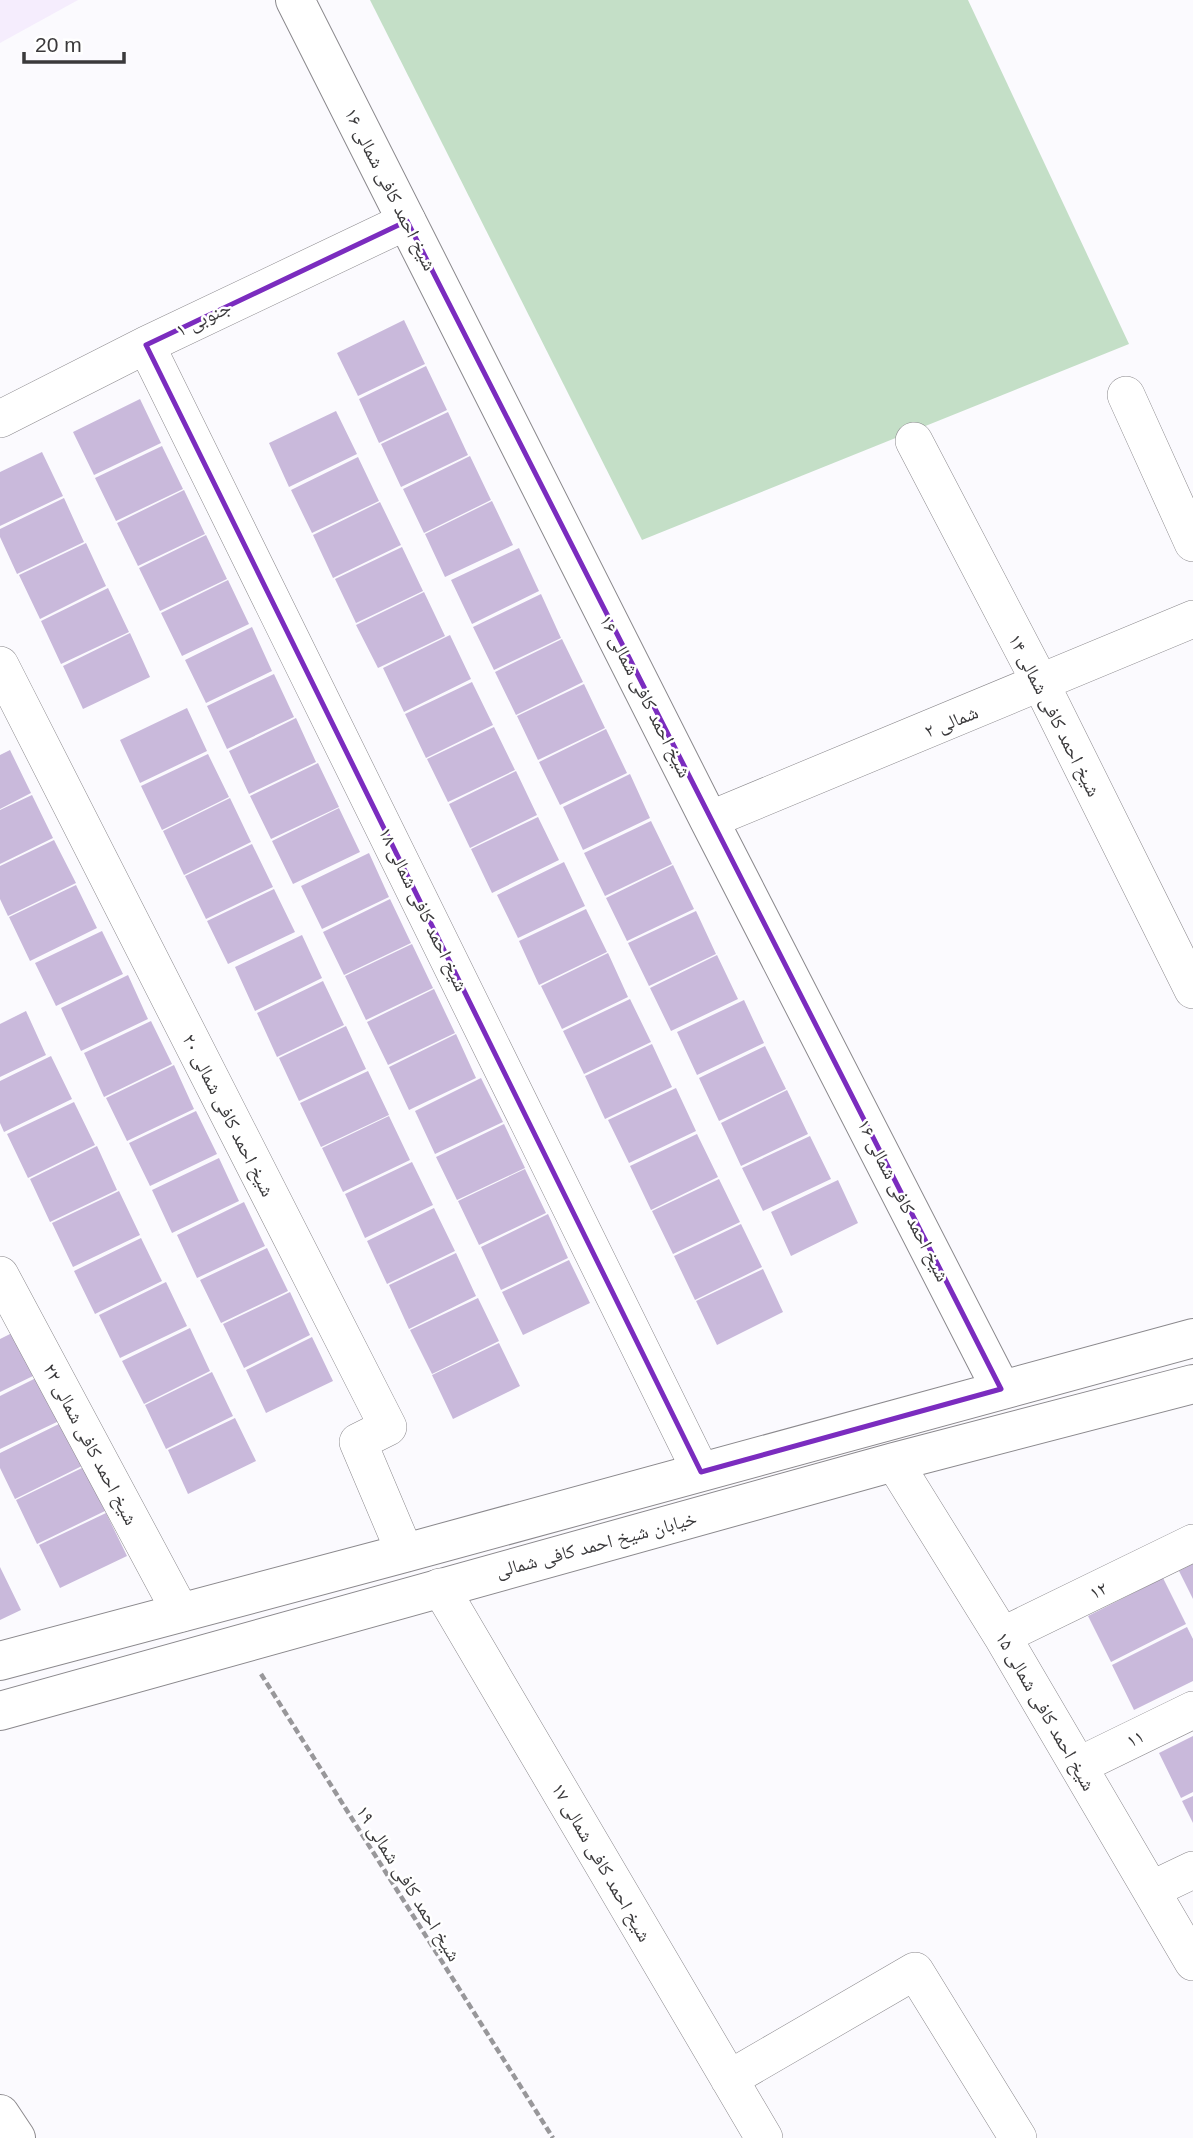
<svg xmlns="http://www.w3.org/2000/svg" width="1193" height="2138" font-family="Arial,'Noto Naskh Arabic',sans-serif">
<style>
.education{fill:#f5edfd}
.green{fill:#c4dfc7}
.building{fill:#c9b9db}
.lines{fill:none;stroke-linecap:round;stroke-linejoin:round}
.street-casing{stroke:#8b898d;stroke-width:38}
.secondary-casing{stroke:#8b898d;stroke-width:40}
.path{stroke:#98979a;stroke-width:4.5;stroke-dasharray:7 3.5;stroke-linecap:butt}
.street{stroke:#fff;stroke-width:37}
.secondary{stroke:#fff;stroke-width:38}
.marked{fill:none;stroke:#7b2cbf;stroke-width:5;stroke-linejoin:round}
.labels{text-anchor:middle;stroke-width:5;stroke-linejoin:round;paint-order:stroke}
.street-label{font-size:19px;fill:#3a393b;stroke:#fff}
</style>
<rect width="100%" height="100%" fill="#fbfafe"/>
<path class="education" d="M0 0H78L0 43Z"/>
<path class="green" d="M370 0H968L1129 344 642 540Z"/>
<path class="building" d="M404 320 425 364 358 396 337 353Z
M426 366 447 410 379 443 359 399Z
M140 399 161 443 94 475 73 432Z
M336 411 357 454 289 487 269 443Z
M448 412 468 455 401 487 381 444Z
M162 446 183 489 116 521 95 478Z
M42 452 63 496 0 526V472Z
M470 456 491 500 424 533 403 489Z
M358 457 379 501 312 533 291 490Z
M184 490 205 534 138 566 117 523Z
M64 498 84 542 17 574 0 537V529Z
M492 501 513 545 445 577 425 534Z
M380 502 401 545 333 578 313 535Z
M206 535 227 579 160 611 139 568Z
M86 543 106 586 40 619 19 575Z
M402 547 423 591 356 623 335 579Z
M519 548 539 591 472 624 451 580Z
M228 580 249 624 182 656 161 613Z
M108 588 129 632 61 664 41 621Z
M424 592 445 636 378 668 356 625Z
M541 594 561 638 494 670 473 627Z
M252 627 272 671 206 703 185 660Z
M130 633 150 677 83 709 63 666Z
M450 635 471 679 404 712 383 668Z
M562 639 583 682 516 715 495 672Z
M274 674 294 717 227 749 207 706Z
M472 682 493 725 426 758 405 714Z
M584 684 605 728 538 760 517 716Z
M187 708 207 751 140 783 120 740Z
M296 718 316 762 249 794 229 751Z
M494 727 515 770 448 802 427 759Z
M606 729 627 773 560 805 539 762Z
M10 750 31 793 0 809V755Z
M208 754 229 797 162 830 141 786Z
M318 763 339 807 271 839 250 796Z
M516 771 537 815 470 848 449 804Z
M630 774 650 818 583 850 563 807Z
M32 795 53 838 0 864V810Z
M230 798 251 842 184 875 163 831Z
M339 808 360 852 293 884 272 841Z
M538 817 559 860 492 893 471 849Z
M651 821 672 864 605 896 584 853Z
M54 840 76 883 8 916 0 899V866Z
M252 844 273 887 206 919 185 876Z
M369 853 389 897 322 929 301 886Z
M564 862 585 906 518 938 497 895Z
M673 865 694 909 627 941 606 898Z
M76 885 97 928 30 961 9 917Z
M274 889 295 932 228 964 207 921Z
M390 899 411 943 344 975 323 932Z
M586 909 607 952 539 985 519 941Z
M696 911 716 954 649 986 628 943Z
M102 931 123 974 56 1006 35 963Z
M302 935 322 978 255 1011 235 967Z
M412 944 433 988 366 1020 345 976Z
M608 953 628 997 562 1029 541 986Z
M717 955 738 999 671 1031 650 988Z
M128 975 148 1019 81 1051 61 1008Z
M323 981 344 1025 277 1057 257 1013Z
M434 989 455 1033 388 1065 367 1022Z
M630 999 651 1042 584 1074 563 1031Z
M744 1000 764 1043 697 1075 677 1032Z
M26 1011 46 1055 0 1077V1024Z
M151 1021 172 1064 104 1097 84 1053Z
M346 1026 366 1069 299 1101 279 1058Z
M456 1034 476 1078 409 1110 389 1067Z
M652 1044 672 1087 605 1119 585 1076Z
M765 1046 786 1089 719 1121 699 1078Z
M51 1056 72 1099 4 1132 0 1123V1081Z
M174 1065 194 1109 127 1141 106 1098Z
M368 1071 389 1115 321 1147 300 1103Z
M481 1078 503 1122 435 1154 415 1111Z
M676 1088 696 1131 629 1163 608 1120Z
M787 1090 808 1134 741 1166 721 1123Z
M74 1102 95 1145 28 1178 7 1134Z
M196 1111 217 1154 150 1186 129 1143Z
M389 1116 410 1160 343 1192 322 1148Z
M504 1124 525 1168 457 1200 436 1157Z
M697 1134 718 1177 651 1210 630 1166Z
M810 1136 831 1179 763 1211 742 1168Z
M97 1146 117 1190 50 1222 30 1179Z
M219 1158 239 1201 172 1233 152 1190Z
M412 1162 433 1205 365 1238 345 1194Z
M525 1169 546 1213 479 1245 458 1201Z
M719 1179 740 1222 673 1254 652 1211Z
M838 1180 858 1223 791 1256 771 1212Z
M119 1191 140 1235 73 1267 52 1223Z
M244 1202 265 1246 197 1278 177 1235Z
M434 1208 455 1251 387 1284 367 1241Z
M548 1214 568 1258 501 1290 481 1247Z
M741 1224 762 1267 695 1300 674 1256Z
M141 1238 162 1281 95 1314 74 1271Z
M267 1248 288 1291 221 1323 200 1280Z
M456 1253 476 1296 409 1329 389 1285Z
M569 1260 590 1303 523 1335 502 1292Z
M763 1269 783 1312 717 1345 696 1301Z
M166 1282 187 1326 120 1358 99 1315Z
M290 1292 310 1335 244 1368 223 1324Z
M478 1298 499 1341 432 1374 410 1330Z
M190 1328 210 1371 144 1404 122 1361Z
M12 1333 33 1376 0 1392V1339Z
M312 1337 333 1381 266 1413 246 1370Z
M499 1343 520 1386 453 1419 432 1375Z
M212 1372 233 1416 166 1449 145 1405Z
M38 1377 59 1421 0 1449V1396Z
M235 1418 256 1461 188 1494 168 1450Z
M61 1423 82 1466 15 1499 0 1468V1453Z
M84 1467 105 1511 37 1544 16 1500Z
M106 1513 127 1556 60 1588 39 1545Z
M1193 1564V1599L1179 1571Z
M0 1567 21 1610 0 1620Z
M1163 1578 1186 1624 1111 1662 1088 1616Z
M1187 1627 1193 1639V1681L1134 1710 1112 1665Z
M1193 1736V1792L1181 1798 1159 1753Z
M1193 1796V1823L1182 1801Z"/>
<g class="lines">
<g class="street-casing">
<path id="street" d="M146 345 701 1472
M1126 395 1193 543
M0 419 146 345 407 221
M914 441 1041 684 1193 990
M0 665 388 1427 358 1442 405 1553
M709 820 1193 619
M0 1275 181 1613
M894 1462 1002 1636 1193 1962
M440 1587 764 2138
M1002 1636 1193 1543
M1078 1766 1193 1710
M1151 1890 1193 1870
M729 2079 915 1971 1018 2138"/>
</g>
<g class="secondary-casing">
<path id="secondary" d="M295 0 709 820 1001 1389
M0 1661 405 1553 1193 1338
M0 1711 894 1462 1193 1384
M0 2114 16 2138"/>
</g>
<path class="path" d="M261 1674 553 2138"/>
<use href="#street" class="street"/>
<use href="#secondary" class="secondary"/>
</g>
<path class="marked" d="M407 221 1001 1389 701 1472 146 345Z"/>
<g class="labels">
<g class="street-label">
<text transform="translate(391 189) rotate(63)" y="7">شیخ احمد کافی شمالی ۱۶</text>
<text transform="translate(203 318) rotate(-26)" y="7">جنوبی ۱</text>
<text transform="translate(646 696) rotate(63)" y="7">شیخ احمد کافی شمالی ۱۶</text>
<text transform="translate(1055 715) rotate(63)" y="7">شیخ احمد کافی شمالی ۱۴</text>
<text transform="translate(951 721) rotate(-22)" y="7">۲ شمالی</text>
<text transform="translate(424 909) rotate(64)" y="7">شیخ احمد کافی شمالی ۱۸</text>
<text transform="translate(229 1115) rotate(63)" y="7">شیخ احمد کافی شمالی ۲۰</text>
<text transform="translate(904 1200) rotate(63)" y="7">شیخ احمد کافی شمالی ۱۶</text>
<text transform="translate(91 1444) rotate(62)" y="7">شیخ احمد کافی شمالی ۲۲</text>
<text transform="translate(596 1544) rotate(-15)" y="7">خیابان شیخ احمد کافی شمالی</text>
<text transform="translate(1098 1590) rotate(-26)" y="7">۱۲</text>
<text transform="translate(1046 1711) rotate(60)" y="7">شیخ احمد کافی شمالی ۱۵</text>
<text transform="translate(1135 1738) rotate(-26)" y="7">۱۱</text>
<text transform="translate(602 1862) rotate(60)" y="7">شیخ احمد کافی شمالی ۱۷</text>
<text transform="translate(409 1883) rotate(58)" y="7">شیخ احمد کافی شمالی ۱۹</text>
</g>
</g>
<path d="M24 52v10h100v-10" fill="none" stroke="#3a393b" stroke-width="3.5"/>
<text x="35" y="52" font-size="21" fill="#3a393b" stroke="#ffffff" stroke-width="5" paint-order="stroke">20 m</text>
</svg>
